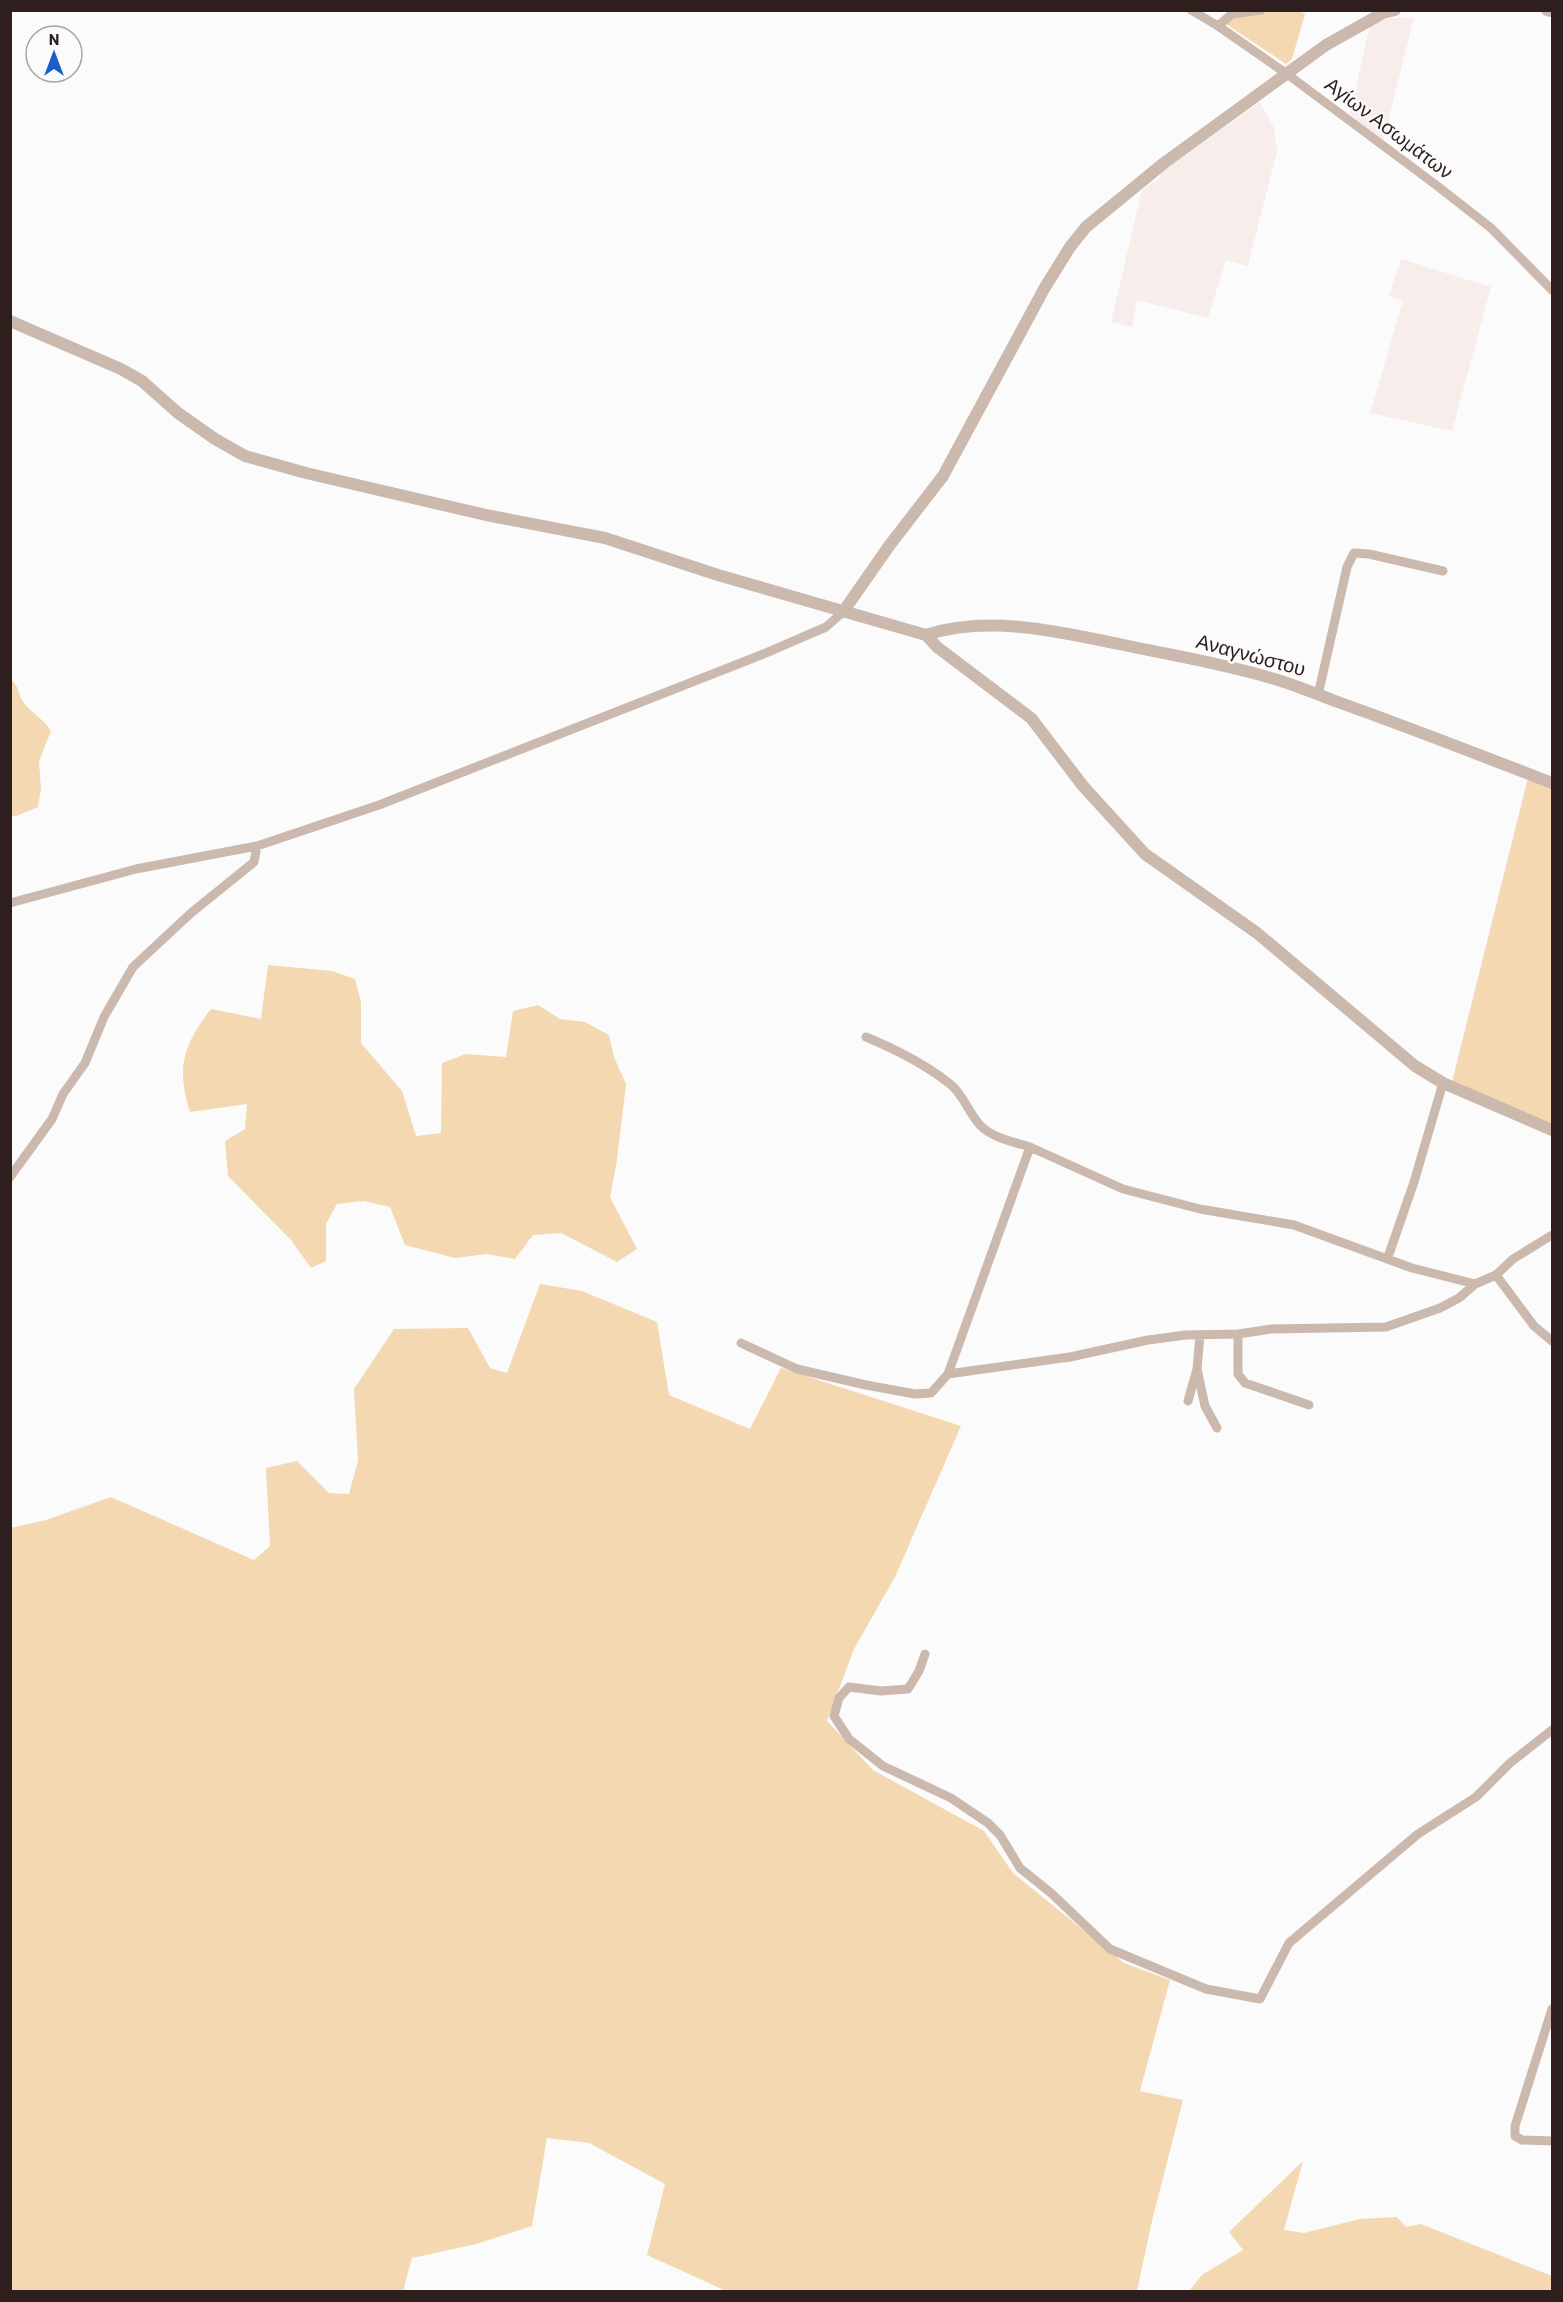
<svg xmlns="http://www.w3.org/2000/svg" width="1563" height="2302" font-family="Barlow,sans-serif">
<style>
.built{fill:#f7edeb}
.green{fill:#f4d8b2}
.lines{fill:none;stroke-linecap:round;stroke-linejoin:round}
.minor{stroke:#ccb9ae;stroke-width:9}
.tertiary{stroke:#ccb9ae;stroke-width:12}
.labels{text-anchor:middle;stroke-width:4.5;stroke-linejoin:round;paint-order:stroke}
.street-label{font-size:20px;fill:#2e1f1e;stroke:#fbfbfb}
</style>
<rect width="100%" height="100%" fill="#fbfbfb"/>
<path class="built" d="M1391 18H1414L1383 141 1350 114 1370 25Z
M1260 102 1274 128 1277 151 1248 266 1226 260 1208 318 1137 300 1132 327 1111 322 1142 190 1160 178V173Z
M1401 259 1491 287 1452 431 1370 413 1403 301 1389 296Z"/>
<path class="green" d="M1279 10 1298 11 1305 14 1292 59 1286 64 1226 24 1233 16Z
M10 679C19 685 18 695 24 703 32 714 44 719 51 731L39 761 41 788 38 807 16 816 10 815Z
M1528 778 1552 787V1124L1452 1082Z
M268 965 332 971 355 979 361 1002V1043L402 1091 416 1136 441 1133 442 1063 466 1054 506 1057 513 1011 538 1005 560 1019 585 1022 609 1035 614 1057 626 1084 617 1160 610 1197 637 1249 617 1262 561 1233 533 1235 515 1259 487 1254 455 1258 405 1245 390 1207 364 1201 337 1204 326 1224V1261L311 1268 291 1240 228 1176 225 1141 245 1129 247 1104 190 1112C176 1068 183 1045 211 1009L261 1019Z
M540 1284 582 1291 657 1322 669 1395 750 1429 781 1368 961 1426 895 1577 854 1649 827 1721 873 1770 984 1831 1013 1873 1124 1963 1170 1980 1140 2091 1183 2100 1152 2221 1137 2291H726L647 2255 665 2184 589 2143 547 2138 532 2226 476 2244 412 2258 403 2291H11L10 1528 46 1520 111 1497 254 1560 270 1546 266 1468 297 1461 329 1493 349 1494 358 1460 354 1389 394 1329 468 1328 490 1368 507 1373Z
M1303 2161 1284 2230 1304 2233 1360 2219 1397 2217 1406 2227 1421 2224 1552 2276V2291H1189L1202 2275 1243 2250 1229 2232Z"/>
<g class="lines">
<path class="minor" d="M1191 10 1218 26 1287 74 1436 185 1491 228 1552 290
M1218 26 1232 14 1261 10
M1318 695 1347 567 1354 553 1369 554 1443 571
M10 903 136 869 257 846 379 805 761 655 826 627 843 612
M866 1037C895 1049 925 1064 950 1084 964 1095 968 1112 980 1125 992 1138 1014 1142 1030 1147
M10 1177 52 1119 63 1094 85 1063 104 1017 133 967 191 913 254 862 257 846
M1552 1235 1513 1259 1496 1275 1534 1326 1552 1341
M1388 1257 1414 1182 1443 1083
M1238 1334V1374L1245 1383 1309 1405
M741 1343 797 1369 866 1385 915 1394 931 1393 948 1374 1070 1357 1148 1340 1186 1335 1238 1334 1272 1329 1386 1327 1440 1308 1459 1298 1475 1284 1496 1275
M1197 1369 1205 1406 1217 1428
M948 1374 1030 1147 1123 1189 1200 1209 1294 1225 1412 1268 1475 1284
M1188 1401 1197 1369 1200 1335
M925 1654 919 1671 908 1689 881 1691 849 1687 839 1698 834 1716 849 1739 883 1766 951 1798 988 1823 1000 1835 1020 1868 1051 1893 1110 1949 1206 1989 1260 1999 1289 1943 1418 1834 1476 1797 1510 1763 1552 1730
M1552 2009 1515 2126V2136L1522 2140 1552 2141"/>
<path class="tertiary" d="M1547 10 1552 11
M10 321 121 369 142 381 178 413 215 439 245 456 306 473 486 515 605 538 718 575 926 635 937 647 1031 718 1083 786 1145 854 1257 933 1415 1066 1443 1083 1552 1130
M843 612 889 546 943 476 1044 289 1070 247 1086 227 1164 163 1326 45 1383 13 1395 10
M926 635C987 615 1058 631 1119 644 1170 655 1221 663 1271 678 1293 684 1314 693 1335 701 1408 727 1480 755 1552 783"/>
</g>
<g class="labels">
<g class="street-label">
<text transform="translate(1389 128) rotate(37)" y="7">Αγίων Ασωμάτων</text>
<text transform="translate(1251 655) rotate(15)" y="7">Αναγνώστου</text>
</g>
</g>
<rect width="1563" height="2302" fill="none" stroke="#2e1f1e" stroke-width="24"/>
<g transform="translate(54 54)"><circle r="28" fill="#fbfbfb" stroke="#a9a3a3" stroke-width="1.5"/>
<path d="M0-4.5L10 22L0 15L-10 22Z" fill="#1b5dc8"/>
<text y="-9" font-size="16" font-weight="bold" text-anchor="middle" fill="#2e1f1e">N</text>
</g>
</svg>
